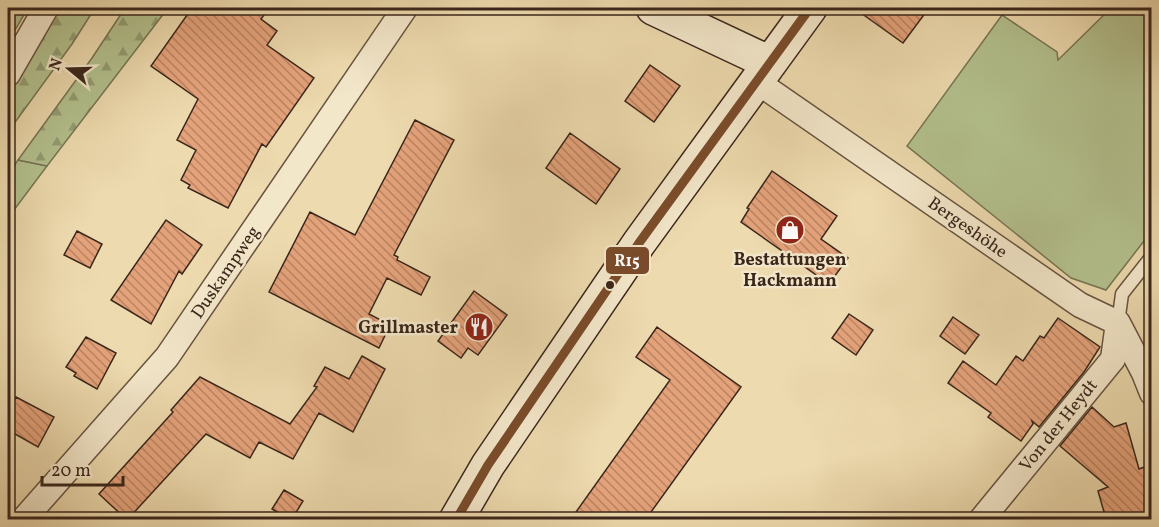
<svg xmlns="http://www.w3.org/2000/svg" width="1159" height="527" font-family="Vollkorn,serif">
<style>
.green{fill:#b3c18e;stroke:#767454;stroke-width:1.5}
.forest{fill:url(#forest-firs);stroke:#767454;stroke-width:1.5}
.building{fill:url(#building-back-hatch);stroke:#3a261b;stroke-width:1.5}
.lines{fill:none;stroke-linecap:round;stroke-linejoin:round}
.lane-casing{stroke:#675340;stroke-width:15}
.street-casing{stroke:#675340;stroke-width:27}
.secondary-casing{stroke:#3a261b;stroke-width:36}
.lane{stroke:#f3e7ca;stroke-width:12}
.street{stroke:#f3e7ca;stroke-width:24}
.secondary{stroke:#f3e7ca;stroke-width:33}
.bus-1-casing{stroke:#f3e7ca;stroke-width:14}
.bus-1{stroke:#7a4b2a;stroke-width:9}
.bus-dot{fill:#3a261b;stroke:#f3e7ca;stroke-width:2}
.labels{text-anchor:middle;stroke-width:5;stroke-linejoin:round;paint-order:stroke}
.street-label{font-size:18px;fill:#3a261b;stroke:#f3e7ca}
.poi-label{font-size:18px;font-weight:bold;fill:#3a261b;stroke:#f3e7ca}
.line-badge{stroke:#f3e7ca;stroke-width:2}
.badge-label{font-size:16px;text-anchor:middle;font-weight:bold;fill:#fff}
</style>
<defs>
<pattern id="forest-firs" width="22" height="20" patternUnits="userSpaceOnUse" patternTransform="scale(1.5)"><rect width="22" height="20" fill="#b3c18e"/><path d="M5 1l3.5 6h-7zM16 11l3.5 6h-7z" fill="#939d73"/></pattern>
<pattern id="building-back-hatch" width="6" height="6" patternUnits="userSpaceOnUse" patternTransform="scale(1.5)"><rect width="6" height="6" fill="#e4a27a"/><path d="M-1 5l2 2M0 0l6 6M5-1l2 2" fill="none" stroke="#ba8463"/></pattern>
</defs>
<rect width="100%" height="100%" fill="#eddaae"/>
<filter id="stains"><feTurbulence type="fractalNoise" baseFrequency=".00333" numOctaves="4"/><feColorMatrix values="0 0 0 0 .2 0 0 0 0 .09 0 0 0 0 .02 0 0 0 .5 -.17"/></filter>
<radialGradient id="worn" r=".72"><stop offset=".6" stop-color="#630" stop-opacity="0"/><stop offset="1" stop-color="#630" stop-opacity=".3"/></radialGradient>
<path class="green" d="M8 8H28L8 42Z
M1111 8H1151V232L1106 290 1071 278 907 146 1002 15 1057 52 1058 60Z
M18 160 47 166 8 218V175Z"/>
<path class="forest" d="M59 8H95L72 44 8 132V89Z
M125 8H168L47 166 18 160 92 58Z"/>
<path class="building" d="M192 8H269L261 19 277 31 267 45 314 78 266 147 262 144 228 208 188 188 190 185 181 180 196 150 177 140 198 99 151 66Z
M854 8H929L903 43Z
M650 65 680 86 654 122 625 101Z
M415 120 454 140 394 255 398 257 397 260 430 277 421 295 387 278 369 314 390 325 379 348 269 292 310 212 355 235Z
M570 133 620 169 596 204 546 168Z
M772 171 837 216 821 239 848 258 829 284 741 222 749 209 747 208Z
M166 220 202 245 182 274 179 271 151 324 111 300Z
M77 231 102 244 90 268 64 255Z
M474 291 507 315 478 355 468 348 461 358 438 341Z
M849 314 873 330 856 355 832 338Z
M953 317 979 335 965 354 940 336Z
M1058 318 1100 347 1084 372 1039 427 1032 421 1033 424 1021 441 988 417 991 413 948 383 963 361 996 385 1016 356 1023 361 1040 336 1044 338Z
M657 327 741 387 646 519H571L670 380 636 357Z
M86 337 116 353 97 389 74 376 76 373 66 367Z
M362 356 385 369 353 432 319 413 293 459 259 442 250 458 206 434 128 519H126L99 494 173 412 171 410 200 377 290 424 317 387 314 386 325 367 349 379Z
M16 397 54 417 38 447 8 430V412Z
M1092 407 1114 427 1126 423 1139 469 1147 466 1152 482V519H1106L1098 491 1108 487 1060 446Z
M284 490 303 501 292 519H289L272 509Z"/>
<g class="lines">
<g class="lane-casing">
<path id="lane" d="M1118 323 1122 294 1152 256"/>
</g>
<g class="street-casing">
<path id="street" d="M8 74 46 8
M756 81 1080 305 1118 323 1144 373 1152 393
M23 520 167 357 405 8
M981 520 1113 359 1118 323"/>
</g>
<g class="secondary-casing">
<path id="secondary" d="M653 8 770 63
M456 520 488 465 639 243 810 8"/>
</g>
<use href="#lane" class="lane"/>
<use href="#street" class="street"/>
<use href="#secondary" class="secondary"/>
<g class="bus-1-casing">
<path id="bus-1" d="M456 520 488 465 639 243 810 8"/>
</g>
<use href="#bus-1" class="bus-1"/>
</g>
<defs>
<g id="shop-disc" transform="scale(1.5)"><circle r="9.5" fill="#8f2418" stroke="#f3e7ca"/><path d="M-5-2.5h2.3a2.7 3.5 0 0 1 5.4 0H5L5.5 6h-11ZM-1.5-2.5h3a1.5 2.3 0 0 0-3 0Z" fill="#fff"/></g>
<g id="restaurant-disc" transform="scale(1.5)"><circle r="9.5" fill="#8f2418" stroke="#f3e7ca"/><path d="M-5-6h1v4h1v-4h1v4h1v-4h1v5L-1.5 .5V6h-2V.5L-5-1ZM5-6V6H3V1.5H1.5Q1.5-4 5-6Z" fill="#fff"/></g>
</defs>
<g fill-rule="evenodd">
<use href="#shop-disc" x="790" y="230"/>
<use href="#restaurant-disc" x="479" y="327"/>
</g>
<circle class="bus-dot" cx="610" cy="285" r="5"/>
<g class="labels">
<g class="street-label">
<text transform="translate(968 227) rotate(35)" y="6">Bergeshöhe</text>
<text transform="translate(225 272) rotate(-56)" y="6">Duskampweg</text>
<text transform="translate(1058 425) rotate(-51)" y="6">Von der Heydt</text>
</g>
<g class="poi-label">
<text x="790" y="265">Bestattungen<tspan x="790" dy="21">Hackmann</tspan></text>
<text x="458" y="333" text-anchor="end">Grillmaster</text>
</g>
</g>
<rect class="line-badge" x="605" y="246" width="45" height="29" rx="6" fill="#7a4b2a"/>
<g class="badge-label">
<text x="627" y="266">R15</text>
</g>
<rect width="1159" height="527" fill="none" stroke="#eddaae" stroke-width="30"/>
<rect x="9" y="9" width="1141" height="509" fill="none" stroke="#3a261b" stroke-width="3"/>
<rect x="15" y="15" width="1129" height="497" fill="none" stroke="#3a261b" stroke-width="1.5"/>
<g transform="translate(69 69) rotate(289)" stroke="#f3e7ca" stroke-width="4.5" paint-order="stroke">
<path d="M0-4.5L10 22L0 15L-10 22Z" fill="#3a261b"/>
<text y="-9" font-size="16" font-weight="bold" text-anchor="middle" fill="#3a261b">N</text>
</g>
<path d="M42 476v9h81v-9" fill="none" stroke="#3a261b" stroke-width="3"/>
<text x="51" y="476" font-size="18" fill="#3a261b" stroke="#f3e7ca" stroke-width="4.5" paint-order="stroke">20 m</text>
<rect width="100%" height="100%" filter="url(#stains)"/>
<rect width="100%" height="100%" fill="url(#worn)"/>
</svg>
